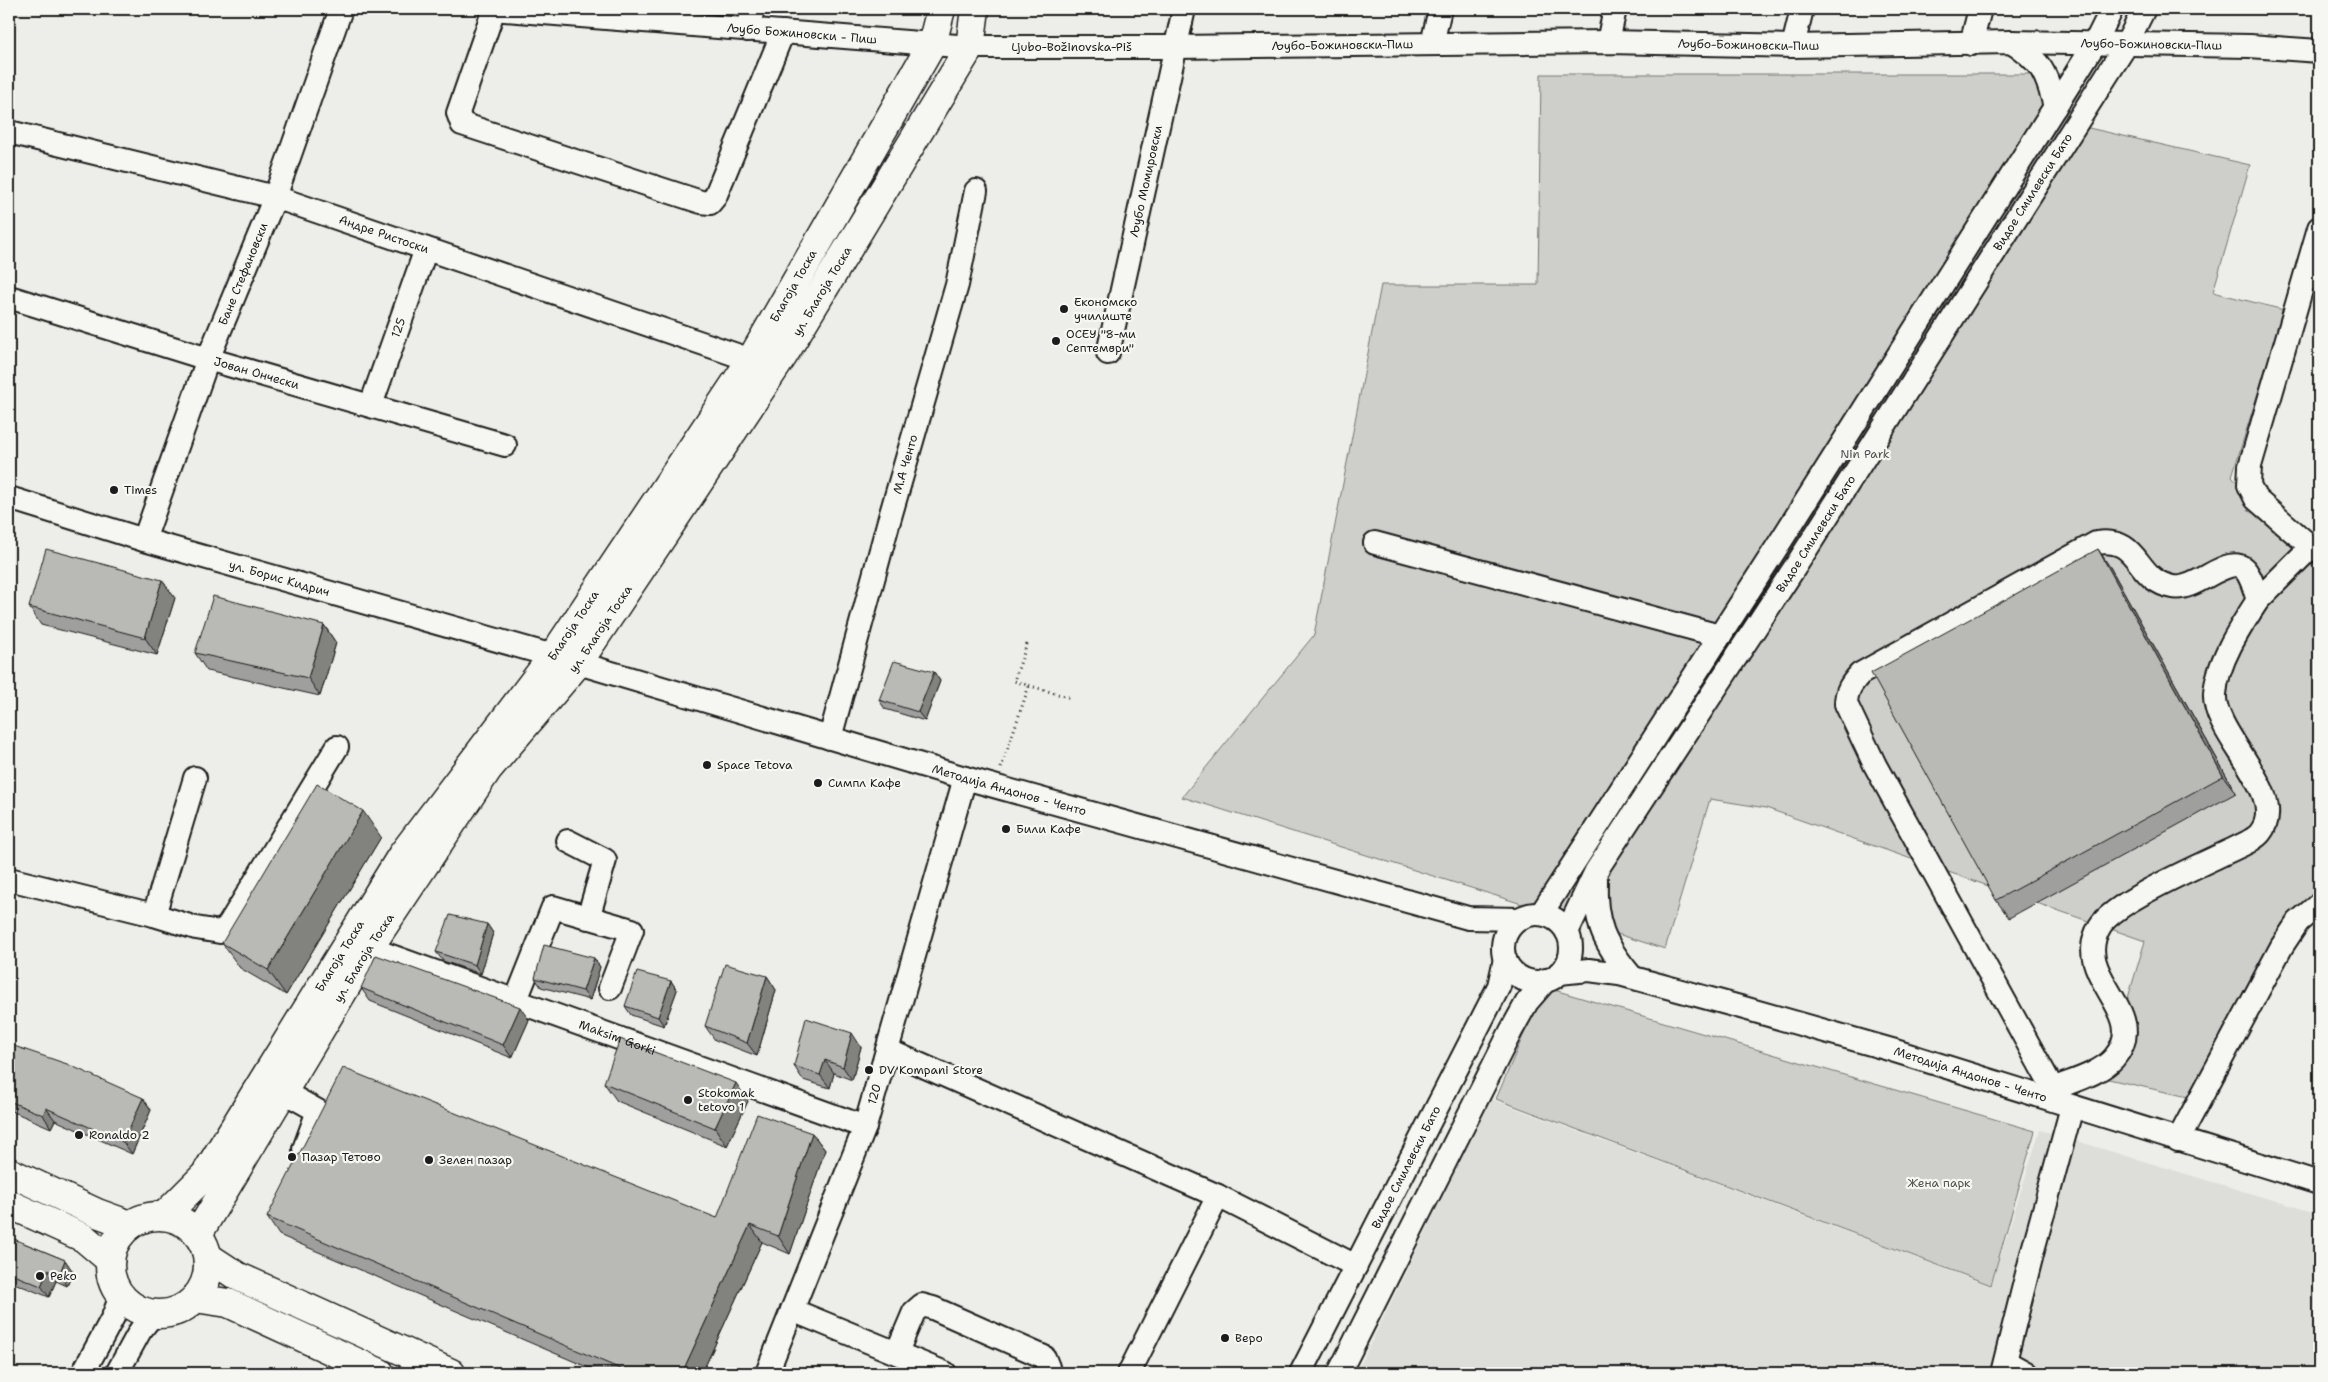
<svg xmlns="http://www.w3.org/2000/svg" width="2328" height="1382" font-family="'Shantell Sans',sans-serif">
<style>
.built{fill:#ddddda}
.green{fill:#cececb;stroke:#757574}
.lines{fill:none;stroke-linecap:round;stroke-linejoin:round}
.minor-casing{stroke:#1c1c1c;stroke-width:26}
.major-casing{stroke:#1c1c1c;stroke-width:31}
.path{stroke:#1c1c1c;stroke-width:3;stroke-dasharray:1 4;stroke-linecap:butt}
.minor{stroke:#f6f6f2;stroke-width:22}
.major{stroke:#f6f6f2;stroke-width:28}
.wall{fill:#9f9f9d;stroke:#1c1c1c}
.shaded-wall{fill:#82827f;stroke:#1c1c1c}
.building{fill:#b9b9b6;stroke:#1c1c1c}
.poi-dot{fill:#1c1c1c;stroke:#f6f6f2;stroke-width:2}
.labels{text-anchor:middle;stroke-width:4.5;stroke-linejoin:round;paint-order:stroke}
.street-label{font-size:12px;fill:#1c1c1c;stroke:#f6f6f2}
.poi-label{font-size:12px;fill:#1c1c1c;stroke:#f6f6f2;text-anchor:start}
.park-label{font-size:12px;fill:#515151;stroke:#f6f6f2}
</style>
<rect width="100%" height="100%" fill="#edede9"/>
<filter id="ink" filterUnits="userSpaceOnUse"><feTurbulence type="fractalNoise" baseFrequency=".02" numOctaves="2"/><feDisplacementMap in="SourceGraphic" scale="10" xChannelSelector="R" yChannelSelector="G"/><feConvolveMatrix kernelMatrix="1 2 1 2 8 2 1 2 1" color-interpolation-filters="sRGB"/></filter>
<g filter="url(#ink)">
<path class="built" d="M1491 1099 1991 1286 2040 1130 2319 1214V1373H1356Z"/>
<path class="green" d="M1541 74H2081L2080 126 2250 165 2213 292 2284 310 2232 476 2301 557 2319 565V884H2317L2188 1097 2104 1078 2145 941 1766 808 1710 799 1665 949 1182 797 1314 635 1381 285H1538Z
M1544 987 2035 1131 1991 1285 1496 1099Z"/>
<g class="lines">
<g class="minor-casing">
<g id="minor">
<path id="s1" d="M492 9 970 47H1175L1608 42 1793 46 2011 42 2250 46 2319 51"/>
<path d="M494 9 458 113 462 124 701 202 710 203 715 197 783 32"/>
<path d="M748 30 753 9"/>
<path d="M1608 42 1615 9"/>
<path d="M2011 42C2041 60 2047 74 2055 107"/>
<path d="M1432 44 1440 9"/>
<path d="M1971 44 1980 9"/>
<path d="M1793 46 1802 9"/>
<path id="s2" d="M9 132 275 197 751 360"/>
<path d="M2319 228 2250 466 2249 485 2256 499 2311 547 2319 551"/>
<path id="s3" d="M9 297 208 359 505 445"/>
<path id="s4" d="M1108 353 1184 9"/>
<path id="s5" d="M371 405 426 249"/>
<path id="s6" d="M9 498 144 540 578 663 965 778 1468 918 1520 919"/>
<path id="s7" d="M144 540 208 359 275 197 341 9"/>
<path d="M1375 543 1720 636"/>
<path id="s8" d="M830 738 888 524 957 285 976 191"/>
<path d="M568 841 605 860 588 918"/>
<path d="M9 879 154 915 196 928 220 932 228 926 337 747"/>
<path d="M1596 879C1594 923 1604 944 1632 977"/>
<path d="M1541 914 1777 547 2094 45 2112 9"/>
<circle cx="1537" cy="948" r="34"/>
<path d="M154 915 195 778"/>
<path id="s9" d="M1567 932 1596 871 1797 564 2126 45 2144 9"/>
<path id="s10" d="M369 948 865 1127"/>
<path id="s11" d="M1559 973 1589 970 1619 974 1744 1008 1892 1050 2319 1183"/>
<path d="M516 1000 553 907 632 930 610 988"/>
<path d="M887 1050 1218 1196 1356 1266"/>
<path d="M2053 1089C2072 1081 2100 1074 2114 1058 2154 1012 2069 977 2100 926 2117 899 2215 859 2248 842 2251 840 2257 837 2260 833 2291 795 2212 735 2215 694 2217 662 2241 626 2258 600"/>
<path d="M282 1091 318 1111 304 1149"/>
<path d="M2053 1099V1089L1875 765 1846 704C1846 691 1851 684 1860 674L2096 543C2142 536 2133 580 2173 587 2198 592 2233 547 2248 574 2253 582 2255 592 2258 600L2311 547"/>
<path d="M2178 1140 2282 946 2298 922 2319 904"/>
<path d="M792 1310 945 1373"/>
<path d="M897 1352 914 1312 922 1305 933 1308 1044 1357 1048 1367 1046 1373"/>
<path d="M2006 1362 2026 1373"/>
<path d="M83 1373 113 1317 121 1296"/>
<path d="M117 1373 140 1331 154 1313"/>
<path id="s12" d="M767 1373 865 1127 965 778"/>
<path d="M1129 1373 1218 1196"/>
<path id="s13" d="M1301 1373 1499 986 1505 959"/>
<path d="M1339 1373 1511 1031 1527 1002 1546 980"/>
<path d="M2002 1373 2033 1250 2072 1107"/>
</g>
</g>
<g class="major-casing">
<g id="major">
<path d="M9 1172 97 1213 130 1225"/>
<path d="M9 1204 84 1238 110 1260"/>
<path id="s14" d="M164 1216 205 1175 402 855 553 656 751 360 932 44 941 9"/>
<circle cx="159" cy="1265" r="49"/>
<path id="s15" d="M198 1234 369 948 488 769 578 663 783 356 970 47 975 9"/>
<path d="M208 1257 237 1276 451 1373"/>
<path d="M195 1298 228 1303 380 1373"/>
</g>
</g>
<path class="path" d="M1027 644 1014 681 1071 698
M1001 768 1029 686"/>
<use href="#minor" class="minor"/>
<use href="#major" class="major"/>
</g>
<path class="wall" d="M2110 567 2236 793 2009 918 1996 900Z
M175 598 157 655 41 625 29 607Z
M324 625 336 643 320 696 207 671 195 653Z
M934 672 940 681 925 721 885 709 879 700Z
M381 837 286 995 240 968 222 943Z
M487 924 493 933 481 974 443 961 436 952Z
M594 958 600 967 590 1000 541 987 535 978Z
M767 976 776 990 757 1056 715 1040 705 1026Z
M671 981 677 990 664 1026 631 1015 625 1006Z
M361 988 529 1020 512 1058 370 1001Z
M861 1047 852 1080 834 1073 830 1088 803 1080 794 1066Z
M9 1060 143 1098 151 1110 132 1154 55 1120 51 1128 9 1110Z
M604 1083 748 1101 727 1146 617 1101Z
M812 1133 825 1150 790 1254 762 1242 702 1373H601L279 1235 267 1217 717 1218Z
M9 1237 65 1260 73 1272 67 1286 56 1281 49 1297 9 1281Z"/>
<path class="shaded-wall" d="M2098 549 2110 567 2236 793 2223 776Z
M162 580 175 598 157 655 145 638Z
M324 625 336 643 320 696 308 678Z
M934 672 940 681 925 721 918 712Z
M363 811 381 837 286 995 268 970Z
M487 924 493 933 481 974 475 965Z
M594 958 600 967 590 1000 583 991Z
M767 976 776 990 757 1056 747 1043Z
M671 981 677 990 664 1026 658 1017Z
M520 1007 529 1020 512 1058 503 1045Z
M852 1033 861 1047 852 1080 843 1067Z
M825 1060 834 1073 830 1088 820 1075Z
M736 1083 748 1101 727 1146 715 1128Z
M143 1098 151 1110 132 1154 123 1142Z
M46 1108 55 1120 51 1128 43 1115Z
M812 1133 825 1150 790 1254 778 1236Z
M750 1225 762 1242 702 1373H682Z
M65 1260 73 1272 67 1286 59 1275Z
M48 1270 56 1281 49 1297 41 1286Z"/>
<path class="building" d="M46 549 162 580 145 638 29 607Z
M2098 549 2223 776 1996 900 1871 673Z
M213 596 324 625 308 678 195 653Z
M894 661 934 672 918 712 879 700Z
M317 784 363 811 268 970 222 943Z
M450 915 487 924 475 965 436 952Z
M544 945 594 958 583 991 535 978Z
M376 955 520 1007 503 1045 361 988Z
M725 964 767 976 747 1043 705 1026Z
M637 972 671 981 658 1017 625 1006Z
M806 1018 852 1033 843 1067 825 1060 820 1075 794 1066Z
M620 1039 736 1083 715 1128 604 1083Z
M14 1046 67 1064 143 1098 123 1142 46 1108 43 1115 9 1101V1060Z
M343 1068 717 1218 757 1114 812 1133 778 1236 750 1225 682 1373H630L267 1217Z
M9 1237 65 1260 59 1275 48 1270 41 1286 9 1273Z"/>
</g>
<g class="poi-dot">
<circle cx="1064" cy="309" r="5"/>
<circle cx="1056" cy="341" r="5"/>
<circle cx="114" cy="490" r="5"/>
<circle cx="707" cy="765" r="5"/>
<circle cx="818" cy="783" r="5"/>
<circle cx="1006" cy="829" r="5"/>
<circle cx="869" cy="1070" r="5"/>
<circle cx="688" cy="1100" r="5"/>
<circle cx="79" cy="1135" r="5"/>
<circle cx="292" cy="1157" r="5"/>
<circle cx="429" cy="1160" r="5"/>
<circle cx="40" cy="1276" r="5"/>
<circle cx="1225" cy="1338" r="5"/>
</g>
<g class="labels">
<g class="street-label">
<text dy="4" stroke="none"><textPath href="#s1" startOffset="311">Љубо Божиновски - Пиш</textPath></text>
<text dy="4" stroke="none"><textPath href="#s1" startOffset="852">Љубо-Божиновски-Пиш</textPath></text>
<text dy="4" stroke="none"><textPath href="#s1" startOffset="1258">Љубо-Божиновски-Пиш</textPath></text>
<text dy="4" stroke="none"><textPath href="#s1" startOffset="1661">Љубо-Божиновски-Пиш</textPath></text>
<text dy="4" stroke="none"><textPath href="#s1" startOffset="581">Ljubo-Božinovska-Piš</textPath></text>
<text dy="4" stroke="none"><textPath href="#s4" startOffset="176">Љубо Момировски</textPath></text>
<text dy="4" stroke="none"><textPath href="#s9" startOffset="875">Видое Смилевски Бато</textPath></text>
<text dy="4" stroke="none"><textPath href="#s2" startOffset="389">Андре Ристоски</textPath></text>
<text dy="4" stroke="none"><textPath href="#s7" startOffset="284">Бане Стефановски</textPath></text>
<text dy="4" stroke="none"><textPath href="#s14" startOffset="1125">Благоја Тоска</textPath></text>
<text dy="4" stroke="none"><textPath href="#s15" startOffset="1132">ул. Благоја Тоска</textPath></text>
<text dy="4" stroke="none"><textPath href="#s5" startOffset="82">125</textPath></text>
<text dy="4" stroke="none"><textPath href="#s3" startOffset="259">Јован Ончески</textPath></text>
<text dy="4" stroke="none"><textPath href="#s8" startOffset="284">М.А Ченто</textPath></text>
<text dy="4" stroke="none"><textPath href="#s9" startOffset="470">Видое Смилевски Бато</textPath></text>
<text dy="4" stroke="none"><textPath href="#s6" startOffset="282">ул. Борис Кидрич</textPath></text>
<text dy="4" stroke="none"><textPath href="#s14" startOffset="720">Благоја Тоска</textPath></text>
<text dy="4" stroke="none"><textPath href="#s15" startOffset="728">ул. Благоја Тоска</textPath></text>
<text dy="4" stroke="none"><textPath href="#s6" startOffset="1042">Методија Андонов - Ченто</textPath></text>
<text dy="4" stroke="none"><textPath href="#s14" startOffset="315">Благоја Тоска</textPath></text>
<text dy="4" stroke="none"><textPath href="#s15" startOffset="322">ул. Благоја Тоска</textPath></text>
<text dy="4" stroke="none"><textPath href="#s10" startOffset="264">Maksim Gorki</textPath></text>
<text dy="4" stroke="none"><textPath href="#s11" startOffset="426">Методија Андонов - Ченто</textPath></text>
<text dy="4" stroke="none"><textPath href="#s12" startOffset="299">120</textPath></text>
<text dy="4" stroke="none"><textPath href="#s13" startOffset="231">Видое Смилевски Бато</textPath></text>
</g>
<g class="poi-label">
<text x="1074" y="306">Економско<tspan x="1074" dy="14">училиште</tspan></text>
<text x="1066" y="338">ОСЕУ "8-ми<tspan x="1066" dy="14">Септември"</tspan></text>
<text x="124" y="494">Times</text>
<text x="717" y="769">Space Tetova</text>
<text x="828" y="787">Симпл Кафе</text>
<text x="1016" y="833">Били Кафе</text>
<text x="879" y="1074">DV Kompani Store</text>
<text x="698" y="1097">Stokomak<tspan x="698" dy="14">tetovo 1</tspan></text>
<text x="89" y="1139">Ronaldo 2</text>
<text x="302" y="1161">Пазар Тетово</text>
<text x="439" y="1164">Зелен пазар</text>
<text x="50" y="1280">Peko</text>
<text x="1235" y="1342">Веро</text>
</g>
<g class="park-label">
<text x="1865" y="458">Nin Park</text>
<text x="1939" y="1187">Жена парк</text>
</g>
</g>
<rect width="2328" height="1382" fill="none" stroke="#f6f6f2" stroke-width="30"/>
<rect x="15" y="15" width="2298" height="1352" fill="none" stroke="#1c1c1c" stroke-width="2" filter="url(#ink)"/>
</svg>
